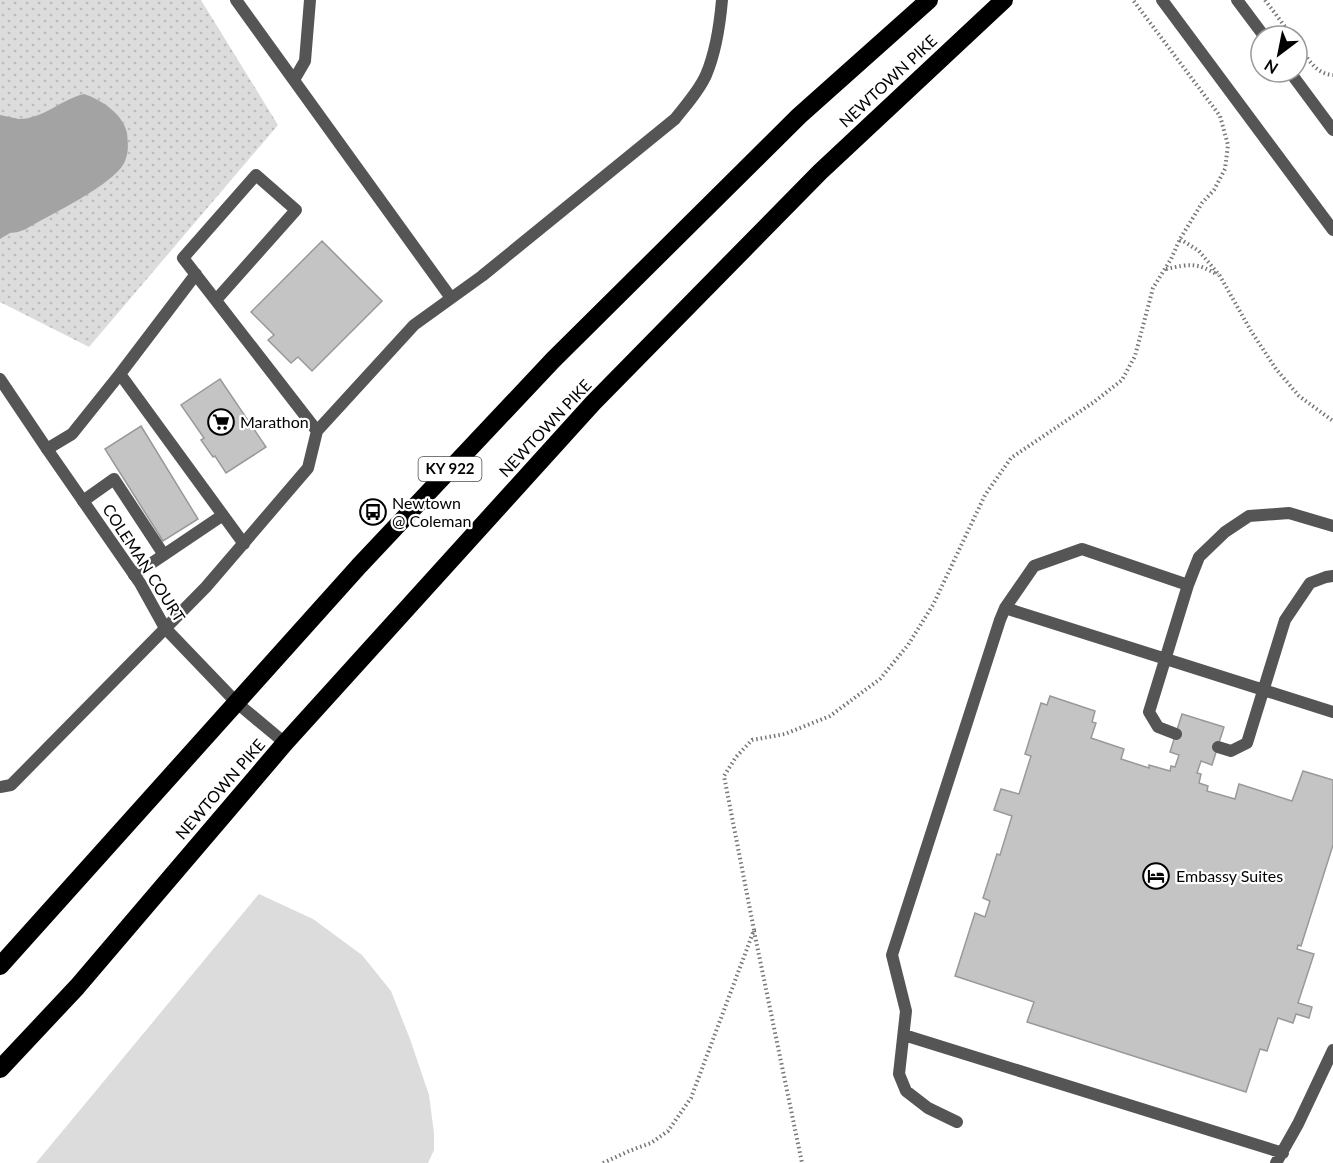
<svg xmlns="http://www.w3.org/2000/svg" width="1333" height="1163" font-family="Lato,sans-serif">
<style>
.grass{fill:url(#grass-dots)}
.park{fill:#dcdcdc}
.water{fill:#a3a3a3}
.building{fill:#c4c4c4;stroke:#999;stroke-width:1.5}
.lines{fill:none;stroke-linecap:round;stroke-linejoin:round}
.path{stroke:#777;stroke-width:4;stroke-dasharray:1.5 3;stroke-linecap:butt}
.lane{stroke:#555;stroke-width:12}
.street{stroke:#555;stroke-width:12}
.highway{stroke:#000;stroke-width:18}
.labels{text-anchor:middle;stroke-width:4.5;stroke-linejoin:round;paint-order:stroke}
.shield{fill:#fff;stroke:#4c4c4c;stroke-width:1.5}
.shield-label{font-size:15px;font-weight:bold;fill:#000}
.street-label{font-size:16px;fill:#000;stroke:#fff}
.poi-label{font-size:16px;fill:#000;stroke:#fff;text-anchor:start}
</style>
<defs>
<pattern id="grass-dots" width="8" height="8" patternUnits="userSpaceOnUse" patternTransform="scale(1.5)"><rect width="8" height="8" fill="#dcdcdc"/><path d="M2 2h.1M6 6h.1" fill="none" stroke="#bbb" stroke-width="1.8" stroke-linecap="round"/></pattern>
</defs>
<rect width="100%" height="100%" fill="#fff"/>
<path class="grass" d="M0 0H201L278 125 89 347 0 302Z"/>
<path class="park" d="M259 894 313 919 362 955 391 991 410 1039 429 1095 434 1133V1150L428 1163H36Z"/>
<path class="water" d="M84 94C102 100 123 114 127 133 128 143 129 152 125 161 116 184 49 215 26 229L18 232 10 233 0 239V115C6 116 13 118 19 119 43 119 62 99 84 94Z"/>
<path class="building" d="M322 241 382 301 312 371 298 357 291 363 268 340 274 335 251 312Z
M220 379 266 447 226 473 215 456 213 457 201 440 204 438 181 405Z
M141 426 198 519 163 541 105 449Z
M1050 696 1095 711 1092 722 1096 723 1091 738 1124 749 1121 759 1149 768V765L1170 771 1171 766 1175 767 1179 755 1170 752 1182 714 1224 727 1212 765 1201 761 1197 773 1201 774 1199 783 1208 786 1207 791 1235 799 1239 784 1292 801 1303 771 1333 780V845L1301 946 1298 945 1297 949 1314 954 1298 1003 1312 1007 1309 1018 1296 1014 1293 1023 1278 1018 1267 1051 1260 1049 1246 1092 1027 1022 1034 1002 955 976 975 913 985 917 990 901 983 898 997 854 1000 855 1012 816 994 810 1001 789 1019 794 1031 756 1025 754 1041 703 1047 705Z"/>
<g class="lines">
<path class="path" d="M1265 0 1292 36
M1297 43C1307 57 1315 74 1333 75
M1180 239 1199 251 1220 276 1251 331 1276 369 1299 396 1333 421
M1166 269C1190 264 1196 262 1218 275
M754 931 802 1163
M603 1163 629 1151 651 1143 668 1131 691 1098 754 930 724 776 736 757 752 740 785 734 830 716 880 679 908 645 933 605 985 495 1011 458 1094 402 1122 380 1135 356 1153 288 1171 259 1180 239 1202 203 1214 190 1225 169 1228 145 1220 116 1133 0"/>
<path class="lane" d="M236 0 451 298
M294 80 305 61 310 0
M216 300 296 210 256 175 183 258 317 431
M120 374 244 544
M47 449 72 434 120 374 196 274
M83 501 114 479 164 555
M134 575 223 515
M1005 608 1333 712
M1176 734 1158 727 1149 712 1188 585 1199 557 1225 532 1249 516 1289 513 1333 526
M1218 747 1231 751 1247 743 1285 620 1310 583 1326 577 1333 576
M0 787 11 785 206 587 308 468 317 431 414 325 482 276 675 119C686 105 699 91 706 75 715 54 720 23 722 0
M904 1035 1283 1153
M957 1122 928 1108 906 1091 899 1074 906 1011 892 955 1000 620 1005 608 1034 566 1082 549 1188 585
M1276 1163 1298 1124 1333 1050"/>
<path class="street" d="M1162 0 1333 230
M1237 0 1264 36
M1290 72 1333 130
M0 379 47 449 140 583 165 628 237 703 285 743"/>
<path class="highway" d="M0 966 359 566 553 360 799 116 929 0
M0 1069 77 987 285 743 593 403 820 172 1004 0"/>
</g>
<defs>
<g id="supermarket-ring" transform="scale(1.35)"><circle r="9.5" fill="#fff" stroke="#000" stroke-width="1.5"/><path d="M-6-5.5h2.5l.6 2H6L4.5 2H-2.5L-4.4-4H-6ZM-1.5 3.2a1.3 1.3 0 1 0 .1 0ZM3 3.2a1.3 1.3 0 1 0 .1 0Z" fill="#000"/></g>
<g id="bus-ring" transform="scale(1.35)"><circle r="9.5" fill="#fff" stroke="#000" stroke-width="1.5"/><path d="M-5-6H5V4H4V6H2V4H-2V6H-4V4H-5ZM-3.5-4V0h7V-4ZM-3.5 1.2v1.5H-2V1.2ZM2 1.2v1.5H3.5V1.2Z" fill="#000"/></g>
<g id="hotel-ring" transform="scale(1.35)"><circle r="9.5" fill="#fff" stroke="#000" stroke-width="1.5"/><path d="M-6-4.5h1.5V1H6V5H4.5V3h-9V5H-6ZM-4 0a1.8 1.8 0 1 1 3.6 0ZM.5 0V-2.5h3Q6-2.5 6 0Z" fill="#000"/></g>
</defs>
<g fill-rule="evenodd">
<use href="#supermarket-ring" x="221" y="422"/>
<use href="#bus-ring" x="373" y="512"/>
<use href="#hotel-ring" x="1156" y="876"/>
</g>
<g class="labels">
<rect class="shield" x="418.5" y="457" width="63" height="24" rx="4.5"/>
<g class="shield-label">
<text x="450" y="474">KY 922</text>
</g>
<g class="street-label">
<text transform="translate(888 81) rotate(-43)" y="6">NEWTOWN PIKE</text>
<text transform="translate(545 428) rotate(-47)" y="6">NEWTOWN PIKE</text>
<text transform="translate(144 563) rotate(57)" y="6">COLEMAN COURT</text>
<text transform="translate(220 789) rotate(-49)" y="6">NEWTOWN PIKE</text>
</g>
<g class="poi-label">
<text x="240" y="428">Marathon</text>
<text x="392" y="509">Newtown<tspan x="392" dy="18">@ Coleman</tspan></text>
<text x="1176" y="882">Embassy Suites</text>
</g>
</g>
<g transform="translate(1279 54) rotate(212)"><circle r="28" fill="#ffffff" stroke="#999999" stroke-width="1.5"/>
<path d="M0-4.5L10 22L0 15L-10 22Z" fill="#000000"/>
<text y="-9" font-size="16" font-weight="bold" text-anchor="middle" fill="#000000">N</text>
</g>
</svg>
